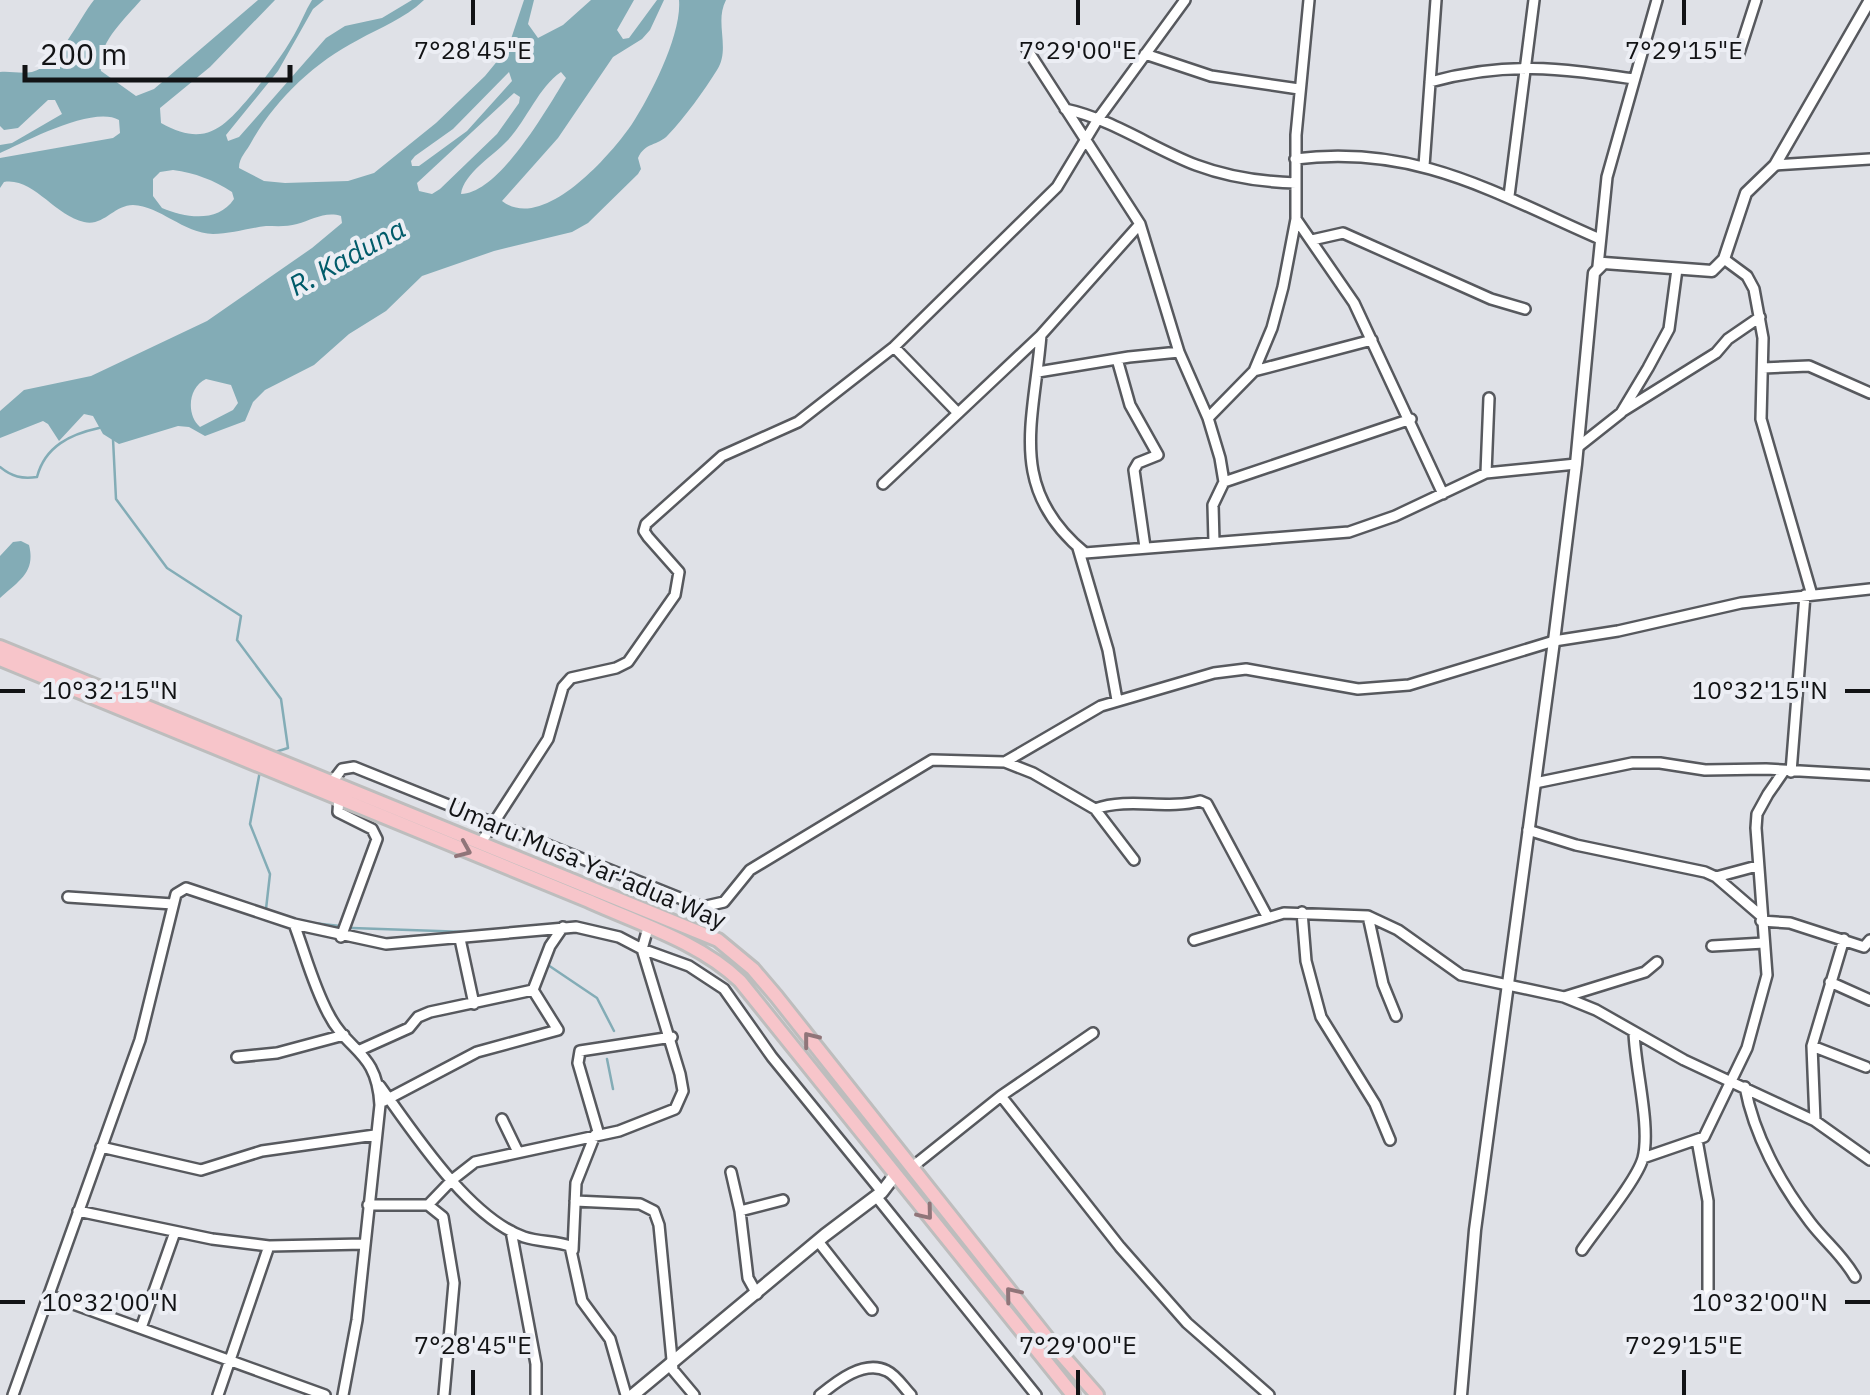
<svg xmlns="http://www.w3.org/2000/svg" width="1870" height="1395" font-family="'IBM Plex Sans',sans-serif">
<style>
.water{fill:#83acb6;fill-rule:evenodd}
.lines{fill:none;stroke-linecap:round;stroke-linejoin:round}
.stream{stroke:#83acb6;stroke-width:2.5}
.minor-casing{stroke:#57595e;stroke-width:14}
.tertiary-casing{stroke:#57595e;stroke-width:15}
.secondary-casing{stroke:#57595e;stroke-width:16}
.primary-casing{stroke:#bdbdbd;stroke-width:18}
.minor{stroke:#fff;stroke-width:9}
.tertiary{stroke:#fff;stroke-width:10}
.secondary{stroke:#fff;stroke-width:11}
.primary{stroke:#f7c5ca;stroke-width:12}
.oneway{stroke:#907579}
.ticks{fill:none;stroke:#121315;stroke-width:4}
.labels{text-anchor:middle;stroke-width:8;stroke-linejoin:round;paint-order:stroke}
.street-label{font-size:25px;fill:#121315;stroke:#eceef4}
.water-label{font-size:28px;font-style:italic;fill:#005b6a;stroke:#eceef4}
.ticks-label{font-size:25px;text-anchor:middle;fill:#121315;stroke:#eceef4;stroke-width:8;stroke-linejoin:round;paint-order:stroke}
</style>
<rect width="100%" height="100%" fill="#dfe1e7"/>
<path class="water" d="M94 0H141C125 19 96 44 101 71L136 96 154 89 258 0H275L210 67 160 108 161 123C207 149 225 126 253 93 268 74 282 56 294 35 301 23 305 11 312 0H324L313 9 278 71 226 135 228 141 239 137 326 38 345 26 382 18 412 0H424C404 19 381 27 358 40 315 62 276 99 252 141 247 151 239 157 239 168L264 181 285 183 348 181 374 173 436 123 485 76 508 48 524 0H534L528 24 538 38 563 25 591 0H634L617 30 623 39 629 38 657 0H664L650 30 642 39 613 57 558 138 502 201C543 233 611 155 632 124 651 95 682 34 679 0H726C714 23 731 48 717 70 704 91 685 117 668 135 658 146 645 142 638 158L641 169 638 174 588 223 572 232 494 251 422 276 386 311 349 334 314 365 265 390 253 402 245 421 205 436 189 427 178 426 119 444 103 434 93 416 84 414 59 441 48 424 43 421 0 438V411L24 390 91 376 207 321 312 248 342 223 341 216C325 211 312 220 297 224 287 227 276 226 266 226 249 228 230 234 213 234 183 233 160 206 133 205 114 205 103 227 84 222 55 216 33 177 4 182L0 188V158L113 138 120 133 119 120C94 105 26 141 0 153V145L12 143 62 114 55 100H48L18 128 4 130 0 126V72C11 71 21 74 32 72 59 65 78 20 94 0ZM509 72 512 81 467 131 419 166H412L411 161 415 156 453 129ZM561 72 566 78C548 107 499 194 461 194 464 173 493 156 507 141 527 120 538 88 561 72ZM514 93 520 97 519 103 497 134 440 189 432 194 419 191 417 183ZM173 170C195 173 214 180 232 192L234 199C218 223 186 218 162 208L153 196V179L160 172ZM206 379 231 385 238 403 233 410 200 427C186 415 188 387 206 379Z
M21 541 29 545C36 573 18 581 0 598V556L13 542Z"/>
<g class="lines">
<path class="stream" d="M113 439 116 499 167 568 241 616 237 640 281 699 288 748 272 753
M0 467C12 477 22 479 37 477 45 446 71 434 99 428
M260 771 250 824 270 874 266 909
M313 923 340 926
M352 928 467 932
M548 965 597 998 614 1031
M607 1059 613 1089"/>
<g class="minor-casing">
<path id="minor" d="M1025 46 1140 224 1179 352 1208 418 1220 458 1224 482 1213 505 1214 542
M1145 54 1211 76 1299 89
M1738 56 1756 0
M1430 82C1506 61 1558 68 1634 79
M1065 109C1112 119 1152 148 1196 165 1228 177 1262 182 1296 183
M1295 159C1417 144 1494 193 1600 239
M1775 165 1870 159
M1424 166 1436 0
M1509 196 1534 0
M1296 219 1354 303 1443 494
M1312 240 1343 233 1491 299 1525 309
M1724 259 1747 276 1754 289 1763 338 1761 419 1812 595
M1598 266 1607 177 1657 0
M1041 335C1034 422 1006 488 1085 553L1349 532 1395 516 1486 473 1576 464
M894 347 957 412
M1117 359 1130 405 1158 455 1138 463 1134 470 1145 547
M1763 368 1809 366 1870 393
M1254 371 1372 340
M1038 372 1129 357 1179 352
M1623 411 1716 353 1728 339 1760 317
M1208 418 1254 371 1272 328 1283 287 1296 219V135L1309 0
M1578 447 1621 413 1648 368 1669 329 1677 269
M1486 473 1489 398
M1224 482 1411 419
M883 484 1041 335 1140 224
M1078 548 1108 650 1117 700
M1005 762 1033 773 1095 809 1134 860
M1791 772 1805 595
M332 782 342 769 354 767 702 907 724 902 750 870 932 760 1005 762 1101 706 1214 673 1246 669 1358 689 1409 685 1554 641 1618 631 1741 603 1870 589
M1535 783 1632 763H1660L1705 770 1766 769 1870 775
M339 797 338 812 372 829 377 839 341 937
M1095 809C1130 797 1166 810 1200 801L1207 804 1267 916
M1528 830 1576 845 1705 872 1716 877 1760 915
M482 841 548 739 563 687 571 678 616 668 628 662 675 595 679 572 648 537 644 531 646 524 722 456 798 422 894 347 1057 187 1098 119 1185 0
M1716 877 1757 866
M68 897 173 904
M1302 912 1306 961 1321 1017 1375 1104 1390 1140
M1368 916 1383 984 1396 1016
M1761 921 1790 923 1864 947 1870 940
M294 924C305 953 313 985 328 1013 348 1053 377 1050 380 1105L357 1320 343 1395
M460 939 474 1004
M1194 940 1284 913 1368 916 1398 930 1461 975 1564 997 1596 1010 1684 1060 1815 1121 1870 1160
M1712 946 1764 943
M1830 982 1870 1000
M533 990 550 946 563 927
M1564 997 1645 972 1657 962
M1812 1046 1866 1067
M360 1050 409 1028 418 1017 430 1012 533 990
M237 1057 277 1053 344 1035
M380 1086C413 1132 469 1218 524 1237 539 1242 556 1241 570 1246L582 1301 610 1339 626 1395
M1745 1087C1754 1135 1780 1183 1810 1222 1826 1243 1841 1253 1855 1277
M1001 1096 1093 1033
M384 1101 477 1052 558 1030 533 990
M502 1119 517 1150
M1815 1121 1812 1046 1844 939
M599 1135 578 1063 580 1051 672 1037
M1697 1140 1708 1201V1298
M101 1147 201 1170 262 1151 375 1135
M1643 1158 1704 1137 1747 1048 1767 975 1756 828 1757 814 1768 794 1784 771
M911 1168 1001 1096 1120 1247 1187 1323 1269 1395
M731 1172 740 1211
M879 1200 1036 1395
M575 1201 640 1204 654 1211 659 1225 673 1370 694 1395
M368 1205H428L443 1217 454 1283 444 1395
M428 1205 452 1180 475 1162 619 1131 675 1109 683 1091 680 1074 642 949 689 966 724 989 772 1057 882 1192
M78 1211 212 1239 269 1246 364 1244
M511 1231 536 1364V1395
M821 1245 872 1310
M573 1250 576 1183 595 1135
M1582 1250C1597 1228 1637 1180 1643 1158 1651 1126 1635 1068 1634 1032
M757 1294 748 1278 740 1211 783 1200
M51 1296 325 1395
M141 1328 175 1232
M13 1395 140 1040 176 894 186 888 294 924 386 944 576 927 619 937 642 949 648 928
M218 1395 269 1246
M820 1395C836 1382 864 1359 887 1371 896 1375 904 1388 911 1395"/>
</g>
<g class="tertiary-casing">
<path id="tertiary" d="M1461 1395 1475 1230 1554 641 1576 464 1594 273 1604 263 1712 271 1724 259 1746 193 1775 165 1870 0"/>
</g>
<g class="secondary-casing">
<path id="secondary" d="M633 1395 825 1235 882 1192 895 1175"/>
</g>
<g class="primary-casing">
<path id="primary" d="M0 647 718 940 753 969 776 996 1048 1339 1097 1395
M0 659 589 901C640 924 699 942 740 981L1073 1395"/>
</g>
<use href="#minor" class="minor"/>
<use href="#tertiary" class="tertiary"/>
<use href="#secondary" class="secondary"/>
<use href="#primary" class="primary"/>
</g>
<defs><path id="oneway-chevron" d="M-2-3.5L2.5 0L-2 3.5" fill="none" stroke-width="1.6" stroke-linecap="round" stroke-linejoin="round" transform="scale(2.5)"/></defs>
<g class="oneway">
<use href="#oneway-chevron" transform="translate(464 850) rotate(23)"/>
<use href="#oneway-chevron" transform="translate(810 1039) rotate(-128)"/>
<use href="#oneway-chevron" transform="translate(926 1213) rotate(51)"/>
<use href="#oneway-chevron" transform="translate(1012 1294) rotate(-129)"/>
</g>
<path class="ticks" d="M473 0V25M1078 0V25M1684 0V25M0 691H25M1845 691H1870M0 1302H25M1845 1302H1870M473 1370V1395M1078 1370V1395M1684 1370V1395"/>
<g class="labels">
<g class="street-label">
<text transform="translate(587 863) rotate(23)" y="9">Umaru Musa Yar'adua Way</text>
</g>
<g class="water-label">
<text transform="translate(347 257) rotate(-29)" y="10">R. Kaduna</text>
</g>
</g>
<g class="ticks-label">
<text x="473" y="59">7°28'45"E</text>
<text x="1078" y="59">7°29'00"E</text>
<text x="1684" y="59">7°29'15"E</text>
<text x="110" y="699">10°32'15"N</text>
<text x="1760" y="699">10°32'15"N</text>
<text x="110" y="1311">10°32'00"N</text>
<text x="1760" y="1311">10°32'00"N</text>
<text x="473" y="1354">7°28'45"E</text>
<text x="1078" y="1354">7°29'00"E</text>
<text x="1684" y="1354">7°29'15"E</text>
</g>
<path d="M25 65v15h265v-15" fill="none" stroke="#121315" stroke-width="5"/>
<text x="40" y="65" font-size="30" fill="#121315" stroke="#eceef4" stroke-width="8" paint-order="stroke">200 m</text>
</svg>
